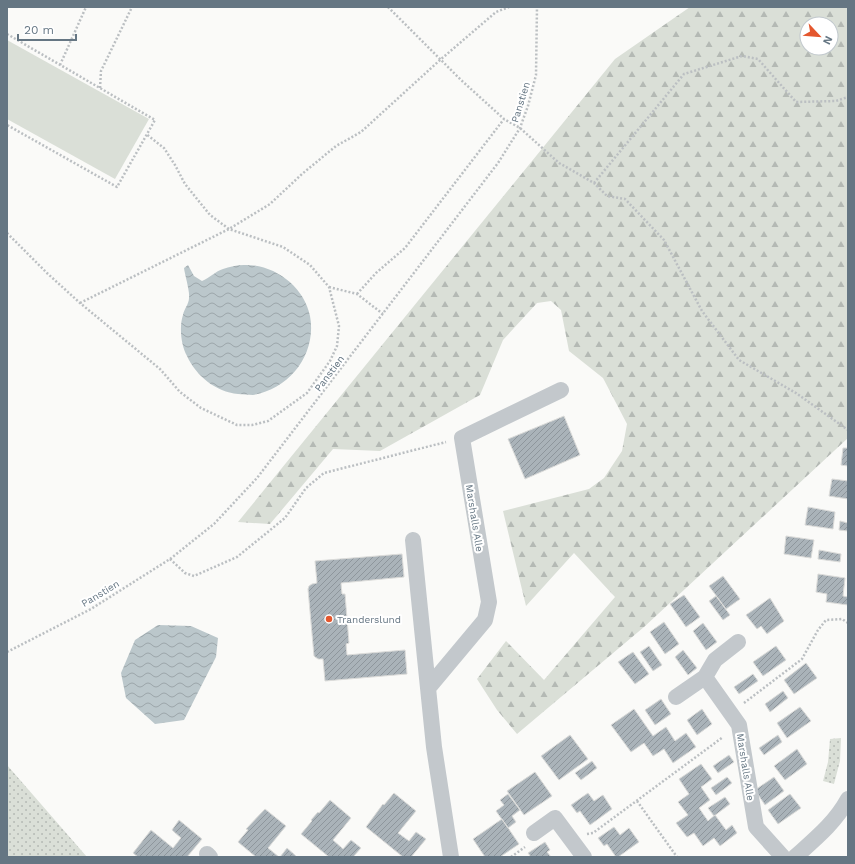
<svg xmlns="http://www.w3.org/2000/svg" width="855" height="864" font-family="'Work Sans',sans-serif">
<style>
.forest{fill:url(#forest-firs);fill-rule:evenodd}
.park{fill:url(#park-dots)}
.pitch{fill:#dadfd7}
.water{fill:url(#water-waves)}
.building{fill:url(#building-hatch);stroke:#dcdcda}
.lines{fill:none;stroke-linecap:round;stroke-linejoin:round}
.path{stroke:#bbbfc2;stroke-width:2.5;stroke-dasharray:2 2;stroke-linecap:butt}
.street{stroke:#c3c8cc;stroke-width:16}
.poi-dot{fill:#e4572e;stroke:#fff;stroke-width:1.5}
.labels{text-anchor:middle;stroke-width:4;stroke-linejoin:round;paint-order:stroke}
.street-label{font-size:10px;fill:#657683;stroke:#fff}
.poi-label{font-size:10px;fill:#657683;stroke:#fff;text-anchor:start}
</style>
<defs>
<pattern id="forest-firs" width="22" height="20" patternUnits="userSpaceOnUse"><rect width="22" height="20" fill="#dadfd7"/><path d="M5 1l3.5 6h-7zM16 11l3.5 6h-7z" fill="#b4b9b4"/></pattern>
<pattern id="park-dots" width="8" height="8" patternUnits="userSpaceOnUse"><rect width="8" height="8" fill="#dadfd7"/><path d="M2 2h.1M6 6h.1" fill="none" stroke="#b4b9b4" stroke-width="1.8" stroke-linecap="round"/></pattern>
<pattern id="water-waves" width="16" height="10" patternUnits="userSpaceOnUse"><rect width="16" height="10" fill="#bbc7cb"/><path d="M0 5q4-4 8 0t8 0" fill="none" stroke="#9ca6aa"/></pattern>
<pattern id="building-hatch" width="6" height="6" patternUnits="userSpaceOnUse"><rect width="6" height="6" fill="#aab3b9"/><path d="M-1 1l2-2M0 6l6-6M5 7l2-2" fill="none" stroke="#8e969c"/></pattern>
</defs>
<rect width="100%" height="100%" fill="#fafaf8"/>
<path class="forest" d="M690 7H848V438L644 627 517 734 497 710 477 679 506 641 544 680 615 597 574 553 526 606 503 511 589 489 604 478 622 451 627 424 603 378 569 351 561 310 551 301 537 303 503 340 480 395 380 451 333 449 270 524 238 522 615 59ZM807 24H831V48H807Z"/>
<path class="park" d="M841 738 840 761 834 784 823 781 828 762 830 739Z
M7 765 87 857H7Z"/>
<path class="pitch" d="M7 40 149 119 115 179 7 119Z"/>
<path class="water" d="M188 265 194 276 202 281C209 278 216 271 223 269 229 267 237 265 244 265 274 264 304 286 310 316 317 354 290 389 253 395 248 395 243 394 238 394 216 392 196 376 187 356 181 345 179 327 183 315 184 309 189 304 189 298 190 291 185 276 184 268Z
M158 625 191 626 218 638 216 657 184 720 155 724 126 698 121 673 135 640Z"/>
<path class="building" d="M564 416 580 455 525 479 508 439Z
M843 448H848V466L841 465Z
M832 479 848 481V499L829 496Z
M808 507 835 512 833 529 805 525Z
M840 521 848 523V531L839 530Z
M786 536 814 540 811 558 784 554Z
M819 550 841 554 840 562 818 559Z
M402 554 404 577 341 583 342 594H345L349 643 346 644 347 655 405 650 407 674 325 681 323 659H318L314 656 308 589 309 586 312 584 317 583 315 561Z
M818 574 845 578 843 596 848 597V605L826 602 827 594 816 592Z
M723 576 740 599 726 609 709 586Z
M684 595 700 617 686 627 670 604Z
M716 596 730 615 723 620 709 601Z
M770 598 784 621 767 634 761 626 757 629 746 615Z
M664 622 679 644 665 654 650 632Z
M703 623 717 642 706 650 693 631Z
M649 646 662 665 653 671 640 652Z
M776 646 786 660 763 676 753 662Z
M683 650 697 668 688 675 675 657Z
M633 652 649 674 635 684 618 662Z
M806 663 817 678 794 694 784 680Z
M753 674 758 681 739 694 734 687Z
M783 691 788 698 770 712 765 704Z
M661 699 671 714 655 725 645 710Z
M800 707 811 721 787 738 777 723Z
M634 709 653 736 666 727 675 741 686 733 696 747 673 763 664 749 653 756 644 743 631 752 611 725Z
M702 709 712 724 697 735 687 720Z
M570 735 588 759 559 780 541 756Z
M778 735 782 742 764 755 759 748Z
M797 749 807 764 785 780 774 766Z
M729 755 734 762 718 773 713 766Z
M592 761 597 768 581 780 575 773Z
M701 764 712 779 701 787 710 800 699 808 708 821 715 815 726 830 732 825 737 833 720 846 714 838 703 846 694 833 687 837 676 823 688 815 678 802 689 794 679 779Z
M535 772 552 796 524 815 507 791Z
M727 777 732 783 716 795 711 788Z
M774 777 784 791 765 805 755 790Z
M394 793 416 811 398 833 409 841 416 832 426 839 411 857H403L366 827 383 804 384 805Z
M588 793 594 801 603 795 612 809 590 825 580 811 577 813 571 805Z
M508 794 520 810 512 816 516 822 508 828 496 811 504 805 500 800Z
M790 794 801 808 778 824 768 810Z
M725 797 730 804 714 816 708 808Z
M330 800 351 818 333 840 343 849 351 840 361 848 353 857H329L301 834 312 821 311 820 318 812 319 813Z
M265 809 286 826 268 848 279 857H256L238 842 248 830 246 829Z
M502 819 519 844 500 857H485L473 839Z
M179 820 202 839 187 857H138L133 853 151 830 173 848 181 838 172 830Z
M614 827 620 835 629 828 639 842 618 857H616L607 844 604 846 598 838Z
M545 842 550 850 547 852 551 857H531L528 853Z
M287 848 296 856 295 857H280Z"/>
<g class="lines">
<path class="path" d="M388 7 461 80 504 119 520 128 559 163 594 183 607 196 625 199 664 240 702 311 739 360 796 393 848 430
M7 34 155 120 117 187 7 125
M60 65 86 7
M100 88 101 71 132 7
M594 183 684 74 742 56 758 59 796 102 836 101 848 97
M7 233 48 274 80 303 160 369 180 392 201 408 237 425H252L268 421 307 393 330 361 337 346 339 326 329 287 310 265 283 247 229 229 210 215 185 184 175 165 164 148 146 134
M329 287 357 294 383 314
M357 294 376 273 405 248 504 119
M80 303 229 229 270 204 302 174 336 146 361 132 440 60 496 12 509 7
M170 559 185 573 194 576 237 557 285 518 306 488 324 473 446 442
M7 652 91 609 170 559 214 524 257 478 498 163 520 128 528 106 536 75 537 7
M744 703 802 659 818 630 826 620 842 619 848 623
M637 801 677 857
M587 834 593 833 723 737
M511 857 525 847"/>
<path class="street" d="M413 540 434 747 451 857
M705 677 739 725 756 827 783 857
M429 687 485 620 489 602 462 438 561 390
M676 697 705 677 715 660 738 642
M534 833 555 818 584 857
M207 854 210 857
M795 857C815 839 835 823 848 799"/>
</g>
<circle class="poi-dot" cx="329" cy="619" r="4"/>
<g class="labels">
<g class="street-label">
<text transform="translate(520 102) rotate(-73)" y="4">Panstien</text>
<text transform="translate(329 373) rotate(-53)" y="4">Panstien</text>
<text transform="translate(475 518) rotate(81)" y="4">Marshalls Alle</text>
<text transform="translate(100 593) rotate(-31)" y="4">Panstien</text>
<text transform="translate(746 767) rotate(81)" y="4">Marshalls Alle</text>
</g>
<g class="poi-label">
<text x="337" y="623">Tranderslund</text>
</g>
</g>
<rect width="855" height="864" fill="none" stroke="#657683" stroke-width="16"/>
<g transform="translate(819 36) rotate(116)"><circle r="19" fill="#ffffff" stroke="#c1c8cd"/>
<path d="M0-3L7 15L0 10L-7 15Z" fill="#e4572e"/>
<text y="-6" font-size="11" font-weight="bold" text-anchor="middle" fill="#657683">N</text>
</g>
<path d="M18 34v6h58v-6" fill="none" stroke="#657683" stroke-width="2"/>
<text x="24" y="34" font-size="12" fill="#657683" stroke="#ffffff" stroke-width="3" paint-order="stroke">20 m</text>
</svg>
